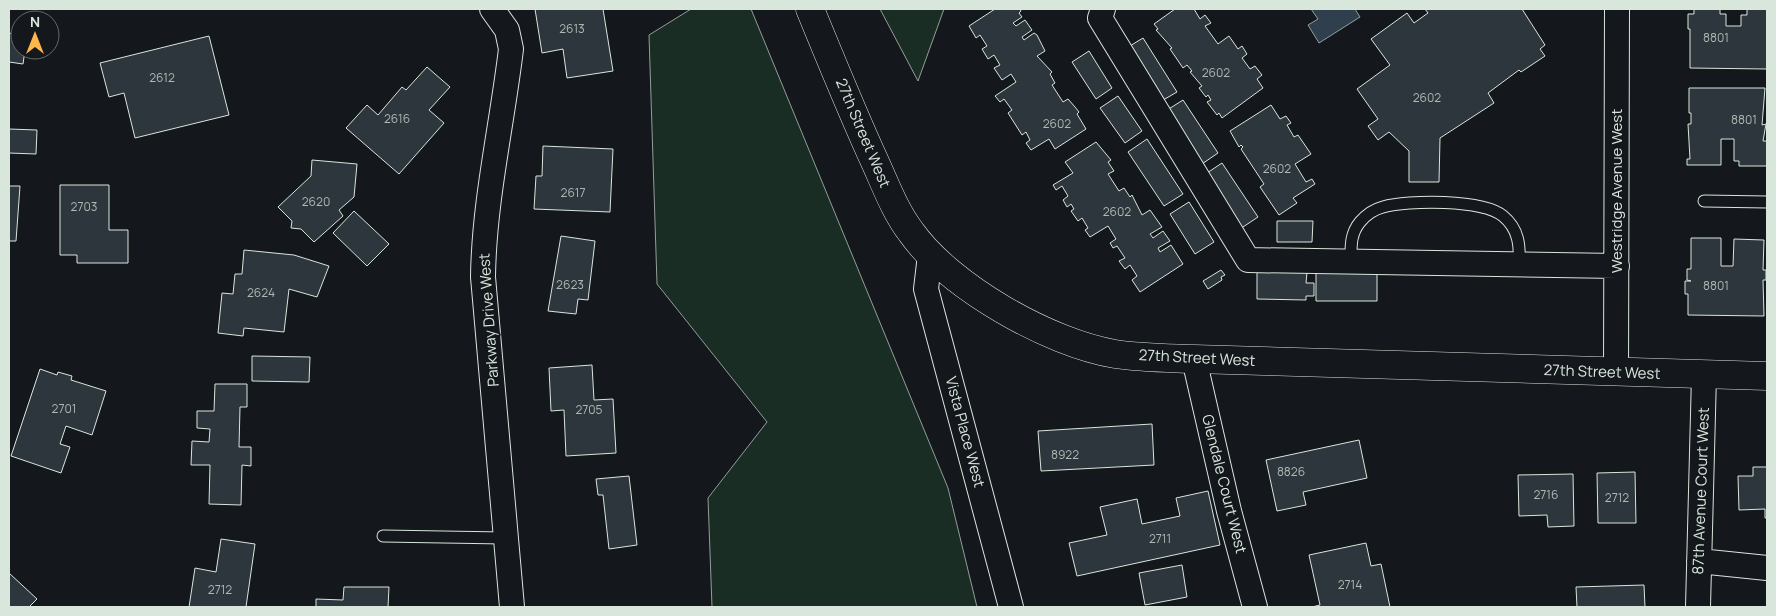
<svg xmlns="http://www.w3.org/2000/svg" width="1776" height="616" font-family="Manrope,sans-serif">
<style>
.green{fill:#1a2d24;stroke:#939e99}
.water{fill:#2f3f4d;stroke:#939e99}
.building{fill:#2c363c;stroke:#d8e6dc}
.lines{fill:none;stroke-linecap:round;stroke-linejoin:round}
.service-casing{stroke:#d8e6dc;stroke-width:13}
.minor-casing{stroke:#d8e6dc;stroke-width:26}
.tertiary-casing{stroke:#d8e6dc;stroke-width:29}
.service{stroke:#14181c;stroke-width:11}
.minor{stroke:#14181c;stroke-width:24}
.tertiary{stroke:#14181c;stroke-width:28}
.labels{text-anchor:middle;stroke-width:4;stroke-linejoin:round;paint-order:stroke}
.number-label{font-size:12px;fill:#adbab4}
.street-label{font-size:15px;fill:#d8e6dc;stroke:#14181c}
</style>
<rect width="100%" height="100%" fill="#14181c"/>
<path class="green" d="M691 9H751L948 488 977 607H712L708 498 767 422 657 284 649 35Z
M880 9H944L918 81Z"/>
<path class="water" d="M1311 9H1355L1360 17 1319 43 1308 25 1318 19Z"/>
<path class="building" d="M535 9H603L613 71 567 78 563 49 542 53Z
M995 9H1020L1021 11 1019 13 1022 17 1013 23 1016 26 1025 20 1032 30 1022 37 1024 40 1034 33 1037 35 1045 51 1037 56 1052 72 1050 74 1055 83 1052 85 1063 102 1068 99 1075 107 1079 112 1077 114 1086 129 1055 149 1049 139 1031 150 1026 143 1030 140 1026 132 1022 135 1008 113 1012 110 1004 99 1000 102 995 96 1016 82 1011 74 1002 80 994 68 1000 65 994 55 988 59 982 49 987 46 980 35 976 38 969 26Z
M1175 9H1194L1200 19 1205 15 1211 23 1205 26 1218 44 1229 36 1238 49 1242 46 1247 54 1242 58 1250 69 1255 66 1262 75 1257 79 1263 88 1222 118 1219 113 1217 115 1207 102 1211 100 1208 95 1206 97 1199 88 1202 86 1190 72 1192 71 1187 65 1183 68 1170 49 1172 48 1156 30 1158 29 1154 24Z
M1425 9H1522L1545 45 1540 49 1545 56 1521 72 1519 70 1488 93 1494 103 1440 138 1439 182H1409V151L1389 132 1378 140 1368 126 1378 119 1357 89 1390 65 1371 39 1407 13 1414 23 1428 13Z
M1694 9H1720V14H1726V26H1741V15H1747V9H1767V69L1690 68V29H1688V14H1694Z
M9 33 20 35V50H25L23 64 9 62Z
M209 36 229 115 135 138 124 93 109 97 100 63Z
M1143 38 1177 92 1158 103 1125 49Z
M1089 51 1112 88 1096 99 1072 62Z
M427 67 450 87 429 110 444 123 399 174 346 128 367 105 378 115 402 87 406 90Z
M1689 88H1765L1762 125 1766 124 1763 141H1767V166H1739V161H1734V139H1721V165H1687V159H1690L1688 124H1691V113H1689Z
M1118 96 1142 131 1125 143 1100 108Z
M1183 100 1218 153 1199 166 1164 112Z
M1271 105 1280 119 1286 116 1291 123 1287 125 1294 137 1298 135 1311 154 1295 164 1306 182 1312 179 1315 184 1293 198 1297 203 1279 215 1260 187 1264 184 1241 149 1243 147 1241 145 1239 147 1230 131Z
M9 129 37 130 36 154 9 153Z
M1147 139 1183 194 1164 206 1128 152Z
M1096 142 1111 160 1108 162 1114 171 1108 174 1119 191 1124 188 1130 197 1132 195 1142 215 1150 210 1162 227 1150 234 1153 238 1163 231 1170 241 1158 248 1160 252 1171 245 1183 264 1140 292 1132 280 1137 276 1130 265 1125 269 1119 261 1125 258 1117 246 1113 248 1110 243 1116 239 1108 226 1090 237 1085 230 1088 228 1082 218 1078 221 1071 211 1074 209 1071 204 1067 207 1063 200 1068 196 1062 186 1056 190 1053 185 1073 173 1065 162Z
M543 146 613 149 610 212 534 209 536 176H542Z
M312 160 357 164 354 197 339 210 343 216 314 242 301 229 291 228 292 221 278 207 311 176Z
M1222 163 1258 217 1240 229 1204 175Z
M60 185H109V230H128V263H77V255H60Z
M9 186H20L16 241H9Z
M1189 202 1214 242 1195 254 1170 214Z
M354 211 389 244 367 266 333 233Z
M1277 221H1313L1312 242H1277Z
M561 236 595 241 588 300 578 299 576 314 548 311Z
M1691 238H1721V266H1733L1734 239 1764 240 1763 270H1766V280H1763L1764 316 1688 315V294H1685V281H1691L1687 280V269H1691Z
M244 250 294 255 329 266 317 297 289 289 284 332 244 328 243 336 218 333 222 293 233 294 235 274H242Z
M1221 270 1225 275 1221 277 1222 280 1208 289 1203 281Z
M1257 270 1307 272 1306 283H1314V296H1306V300L1257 299Z
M1316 272H1377V301H1316Z
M252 356 310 357 309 382 252 381Z
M592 365 594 400 613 399 616 453 566 456 564 410 551 411 549 368Z
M40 369 57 375 58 372 72 376 71 380 106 391 92 435 66 426 60 444 70 447 61 473 11 456Z
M215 384H247V407H240L239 447H251V466L242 465 241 505 209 504 210 465H191L192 441 209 442 210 429 197 428V411H214Z
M1152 424 1154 465 1041 471 1038 431Z
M1359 440 1367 478 1303 492 1306 505 1277 511 1266 460Z
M1753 467H1767V518H1765V509L1739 510 1738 476H1753Z
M1635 472 1636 523H1598L1597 473Z
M1573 474 1574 526 1548 527 1547 515 1519 516 1518 475Z
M629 476 637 545 609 549 603 495H598L596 479Z
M1208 491 1220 545 1077 576 1069 543 1107 535 1100 507 1137 499 1142 524 1180 516 1176 498Z
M221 539 255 544 246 607H189L195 568 216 572Z
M1366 543 1371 566 1381 564 1390 607H1312L1320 605 1309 555Z
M1182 565 1187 597 1145 605 1139 573Z
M9 573 37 599 29 607H9Z
M1644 585 1645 607H1577L1576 587Z
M344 587H389L388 607H316V599L343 600Z"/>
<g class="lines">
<g class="service-casing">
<path id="service" d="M1704 201 1767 202
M1351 261C1351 247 1350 234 1360 222 1366 215 1375 209 1383 207 1408 200 1482 199 1503 216 1519 229 1520 246 1519 264
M383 536 504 538"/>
</g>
<g class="minor-casing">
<path id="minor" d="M492 9 507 30 511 49C502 125 484 201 483 277L512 607
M1103 9 1100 18 1248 260 1617 266
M930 255 926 289 1011 607
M1194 359 1229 511 1255 607
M1616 373 1617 9
M1699 561 1767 568
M1698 607 1704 375"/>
</g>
<g class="tertiary-casing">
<path id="tertiary" d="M810 9C831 60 852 112 875 162 886 186 895 211 911 232 950 287 1049 343 1115 354 1141 358 1168 358 1194 359L1767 376"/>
</g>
<use href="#service" class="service"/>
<use href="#minor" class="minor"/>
<use href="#tertiary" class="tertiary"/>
</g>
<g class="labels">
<g class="number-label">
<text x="572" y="33">2613</text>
<text x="1716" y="42">8801</text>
<text x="1216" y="77">2602</text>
<text x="162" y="82">2612</text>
<text x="1427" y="102">2602</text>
<text x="397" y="123">2616</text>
<text x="1744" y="124">8801</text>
<text x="1057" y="128">2602</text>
<text x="1277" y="173">2602</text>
<text x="573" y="197">2617</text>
<text x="316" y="206">2620</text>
<text x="84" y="211">2703</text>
<text x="1117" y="216">2602</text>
<text x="570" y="289">2623</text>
<text x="1716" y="290">8801</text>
<text x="261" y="297">2624</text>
<text x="64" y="413">2701</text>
<text x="589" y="414">2705</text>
<text x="1065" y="459">8922</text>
<text x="1291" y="476">8826</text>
<text x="1546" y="499">2716</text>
<text x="1617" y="502">2712</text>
<text x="1160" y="543">2711</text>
<text x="1350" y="589">2714</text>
<text x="220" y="594">2712</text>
</g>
<g class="street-label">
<text transform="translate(863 133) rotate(67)" y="5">27th Street West</text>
<text transform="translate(1617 191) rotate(-90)" y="5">Westridge Avenue West</text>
<text transform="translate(489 320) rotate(-94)" y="5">Parkway Drive West</text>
<text transform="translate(1197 358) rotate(3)" y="5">27th Street West</text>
<text transform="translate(1602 372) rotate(2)" y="5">27th Street West</text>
<text transform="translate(965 432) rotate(75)" y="5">Vista Place West</text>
<text transform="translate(1224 484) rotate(76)" y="5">Glendale Court West</text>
<text transform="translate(1701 491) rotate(-88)" y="5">87th Avenue Court West</text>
</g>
</g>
<rect width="1776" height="616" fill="none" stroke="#d8e6dc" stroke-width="20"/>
<g transform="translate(35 35)"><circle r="24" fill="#14181c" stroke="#626a69"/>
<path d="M0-4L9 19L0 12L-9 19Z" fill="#ffb74d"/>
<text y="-8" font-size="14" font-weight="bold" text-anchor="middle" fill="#d8e6dc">N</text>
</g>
</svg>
